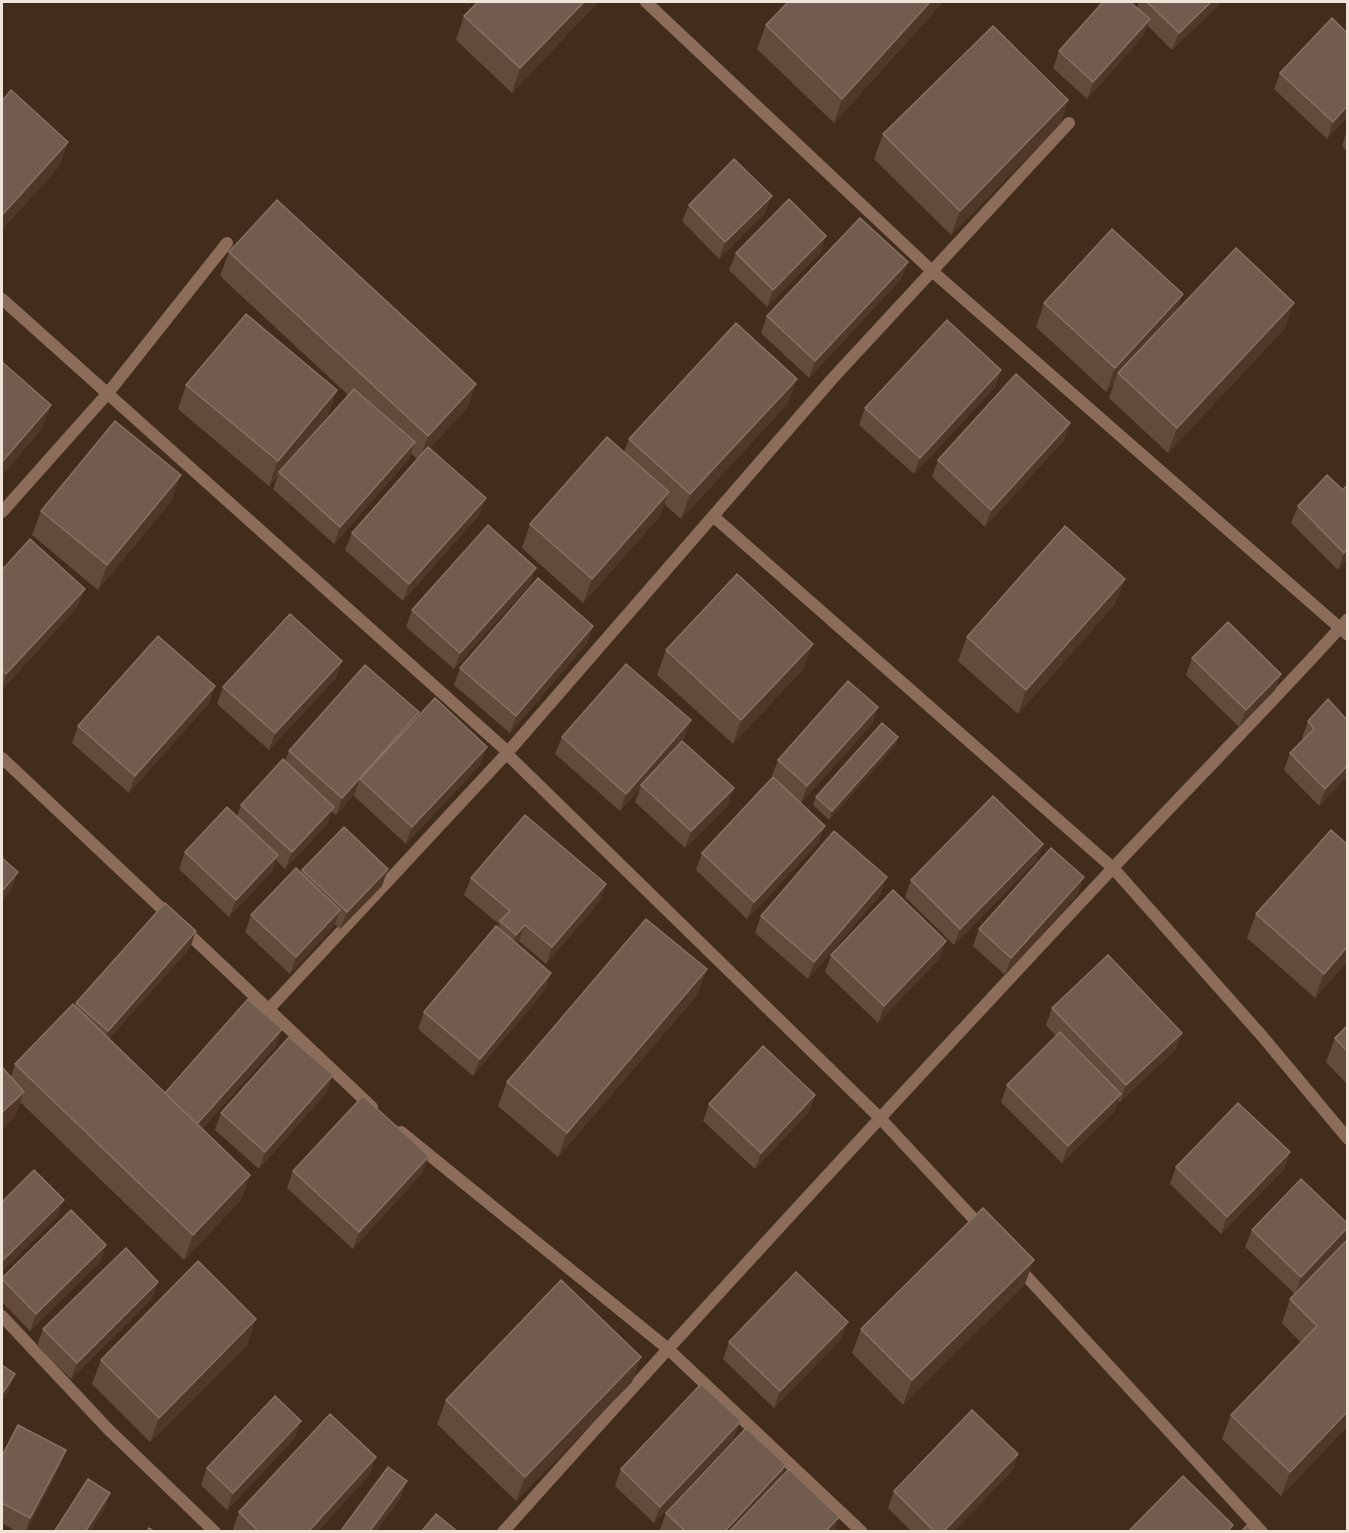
<svg xmlns="http://www.w3.org/2000/svg" width="1349" height="1533" font-family="Jost,sans-serif">
<style>
.lines{fill:none;stroke-linecap:round;stroke-linejoin:round}
.street{stroke:#8b6d59;stroke-width:12}
.wall{fill:#634b3c}
.shaded-wall{fill:#4f3828}
.building{fill:#725c4d;stroke:#867163;stroke-width:1.5}
</style>
<rect width="100%" height="100%" fill="#422c1c"/>
<g class="lines">
<path class="street" d="M646 2 932 271 1348 635
M2 299 508 752 509 756 880 1118 984 1230
M2 512 108 393 227 243
M713 516 1113 868 1262 1036 1348 1139
M2 758 372 1107
M268 1010 508 752 833 378 1069 123
M401 1132 667 1348 862 1532
M1016 1265 1262 1532
M2 1316 108 1429 215 1532
M503 1532C703 1308 907 1088 1112 869 1190 786 1271 704 1348 619"/>
</g>
<path class="wall" d="M478 2H598L512 93 456 40 464 16Z
M788 2H943L834 123 757 49 766 25Z
M1139 2H1219L1218 6 1172 50 1147 25 1143 36 1087 99 1053 68 1059 51 1137 8Z
M1280 73 1347 117 1327 139 1274 89Z
M1068 100 1060 124 951 235 874 159 883 134Z
M1347 130V151L1342 146Z
M689 205 765 213 719 259 682 221Z
M826 236 820 253 767 307 729 270 736 253Z
M229 252 476 384 467 408 430 448 486 498 479 515 403 601 345 550 352 533 417 459 411 453 409 459 334 544 273 489 278 475 269 486 178 409 186 385 328 415 295 454 348 395 220 276Z
M908 262 901 279 809 378 761 333 767 316Z
M1044 303 1176 311 1285 328 1168 453 1109 398 1114 383 1106 392 1036 327Z
M1001 370 995 387 914 474 859 425 865 408Z
M788 403 681 519 664 504 660 516 583 603 522 548 530 524 624 452 629 439Z
M1064 440 985 527 932 477 938 460Z
M1347 485V559L1338 570 1291 523 1298 506 1343 490Z
M172 500 98 590 32 535 41 511Z
M2 570 78 606 2 690Z
M530 584 454 669 406 627 412 610Z
M1116 603 1018 714 958 661 967 637Z
M593 626 587 643 510 733 454 685 460 668Z
M666 650 804 668 733 744 657 675Z
M1192 658 1281 674 1275 690 1239 727 1186 675Z
M342 661 336 678 269 750 217 704 223 687Z
M215 686 209 703 129 793 72 743 78 726Z
M878 707 872 724 801 803 819 842 747 919 696 870 702 853 773 777 772 776 778 760Z
M419 712 417 719 481 764 406 844 354 796 355 793 336 815 332 812 327 824 285 869 276 860 272 871 229 917 179 869 185 852 237 816 241 805 285 761 289 751Z
M1347 720V777L1319 806 1284 770 1290 753 1303 740 1302 738 1308 721Z
M562 737H685L679 744 728 805 685 848 635 802 640 789 620 811 555 754Z
M898 737 895 746 829 820 813 805 816 797Z
M1043 844 1036 861 954 945 905 897 911 880Z
M302 870 382 886 340 929 335 924 334 926 290 974 245 932 251 915 301 873Z
M471 878 600 901 546 964 519 941 517 944 545 990 473 1076 418 1029 424 1012 498 928 499 924 464 895Z
M881 894 808 979 755 933 761 916Z
M1078 894 1005 975 973 946 979 929Z
M1256 914 1347 962 1315 998 1247 938Z
M190 948 109 1039 165 1093 276 1046 202 1129 250 1175 241 1200 184 1260 20 1102 15 1116 2 1129V1067L11 1077 15 1064 75 1006 76 1003Z
M831 955 940 958 878 1023 825 972Z
M698 994 558 1157 498 1106 507 1082Z
M1052 1008 1182 1033 1175 1050 1120 1102 1118 1101 1115 1111 1062 1163 1001 1102 1007 1085 1056 1036 1046 1025Z
M1347 1026V1084L1326 1062 1335 1038Z
M327 1092 259 1169 215 1130 221 1113Z
M815 1095 809 1112 755 1169 703 1121 709 1104Z
M1290 1152 1284 1169 1221 1234 1170 1184 1176 1167Z
M293 1171 423 1172 353 1249 287 1188Z
M1252 1230 1344 1242 1295 1294 1245 1247Z
M1347 1240V1427L1281 1496 1222 1439 1231 1415 1301 1343 1282 1323 1290 1299Z
M106 1245 100 1262 30 1331 2 1302V1278Z
M158 1282 152 1298 71 1379 37 1346 43 1329Z
M1025 1284 903 1405 852 1353 861 1329Z
M841 1339 774 1408 723 1359 729 1342Z
M248 1344 150 1442 92 1384 101 1360Z
M641 1357 632 1382 516 1501 437 1424 446 1400Z
M295 1438 227 1510 201 1485 207 1468Z
M734 1438 654 1523 615 1486 621 1469Z
M1018 1454 1012 1471 953 1532H912L888 1508 894 1491Z
M2 1456 60 1466 26 1532H17L2 1523Z
M370 1474 317 1532H235L233 1529 239 1512Z
M783 1476 834 1532H661L660 1530 666 1513Z"/>
<path class="shaded-wall" d="M584 2H598L512 93 520 68Z
M930 2H943L834 123 842 99Z
M1211 2H1219L1218 6 1172 50 1179 33Z
M1150 19 1143 36 1087 99 1093 82Z
M1068 100 1060 124 951 235 960 211Z
M1347 106V117L1327 139 1333 122Z
M68 142 60 166 2 230V215Z
M772 196 765 213 719 259 725 242Z
M826 236 820 253 767 307 773 290Z
M908 262 901 279 809 378 815 361Z
M1183 294 1174 318 1118 373 1114 383 1106 392 1115 368Z
M1294 303 1285 328 1168 453 1177 428Z
M1001 370 995 387 914 474 920 458Z
M797 379 788 403 681 519 690 494Z
M476 384 467 408 419 460 428 436Z
M337 390 328 415 279 473V472L269 486 278 461Z
M51 405 42 429 2 476V462Z
M1070 423 1064 440 985 527 991 510Z
M415 442 409 459 334 544 340 527Z
M181 475 172 500 98 590 107 565Z
M669 492 660 516 583 603 592 579Z
M486 498 479 515 403 601 409 584Z
M1347 549V559L1338 570 1344 553Z
M536 568 530 584 454 669 460 653Z
M1125 579 1116 603 1018 714 1026 690Z
M85 589 78 606 2 690 6 674Z
M593 626 587 643 510 733 516 716Z
M813 644 804 668 733 744 741 720Z
M342 661 336 678 269 750 275 733Z
M1281 674 1275 690 1239 727 1246 710Z
M215 686 209 703 129 793 135 776Z
M878 707 872 724 801 803 807 786Z
M419 712 413 729 360 779 355 793 336 815 342 798Z
M691 720 685 737 642 786 641 785 640 789 620 811 626 794Z
M898 737 895 746 829 820 832 811Z
M487 747 481 764 406 844 412 827Z
M1347 766V777L1319 806 1325 789Z
M734 788 728 805 685 848 691 831Z
M334 807 327 824 285 869 292 852Z
M825 826 819 842 747 919 754 902Z
M1043 844 1036 861 954 945 960 929Z
M278 855 272 871 229 917 236 900Z
M388 869 382 886 340 929 347 912Z
M18 872 12 889 2 901V891Z
M887 877 881 894 808 979 814 962Z
M1084 877 1078 894 1005 975 1011 958Z
M606 884 600 901 546 964 552 947Z
M340 910 334 926 290 974 296 957Z
M525 925 519 941 510 952 516 935Z
M196 931 190 948 101 1048 108 1031Z
M946 941 940 958 878 1023 884 1006Z
M1347 947V962L1315 998 1324 974Z
M707 969 698 994 558 1157 567 1133Z
M551 973 545 990 473 1076 480 1059Z
M282 1029 276 1046 191 1141 197 1124Z
M1182 1033 1175 1050 1120 1102 1126 1085Z
M333 1075 327 1092 259 1169 265 1152Z
M24 1092 15 1116 2 1129V1112Z
M1121 1094 1115 1111 1062 1163 1068 1146Z
M815 1095 809 1112 755 1169 761 1153Z
M1290 1152 1284 1169 1221 1234 1227 1217Z
M429 1156 423 1172 353 1249 359 1232Z
M250 1175 241 1200 184 1260 193 1235Z
M64 1200 57 1217 2 1272V1261Z
M1347 1228V1232L1344 1242 1295 1294 1301 1277Z
M106 1245 100 1262 30 1331 36 1314Z
M1034 1260 1025 1284 903 1405 912 1380Z
M158 1282 152 1298 71 1379 77 1363Z
M256 1319 248 1344 150 1442 159 1418Z
M848 1322 841 1339 774 1408 780 1391Z
M641 1357 632 1382 516 1501 525 1477Z
M15 1374 9 1391 2 1402V1394Z
M1347 1412V1427L1281 1496 1290 1472Z
M301 1421 295 1438 227 1510 233 1493Z
M741 1421 734 1438 654 1523 660 1507Z
M66 1450 60 1466 26 1532 30 1518Z
M1018 1454 1012 1471 953 1532H943Z
M376 1457 370 1474 317 1532H308Z
M786 1465 780 1482 733 1532H724Z
M407 1481 401 1498 376 1532H369Z
M110 1493 104 1510 90 1532H85Z
M839 1517 834 1532H825Z"/>
<path class="building" d="M478 2H584L520 68 464 16Z
M788 2H930L842 99 766 25Z
M1103 2H1130L1150 19 1093 82 1059 51Z
M1147 2H1211L1179 33Z
M1332 18 1347 33V106L1333 122 1280 73Z
M993 26 1068 100 960 211 883 134Z
M11 90 68 142 2 215V101Z
M734 159 772 196 725 242 689 205Z
M789 199 826 236 773 290 736 253Z
M277 200 476 384 428 436 229 252Z
M860 218 908 262 815 361 767 316Z
M1112 229 1183 294 1115 368 1044 303Z
M1236 248 1294 303 1177 428 1118 373Z
M246 314 337 390 278 461 186 385Z
M947 320 1001 370 920 458 865 408Z
M736 323 797 379 690 494 629 439Z
M2 362 51 405 2 462Z
M1016 374 1070 423 991 510 938 460Z
M354 389 415 442 340 527 279 472Z
M115 421 181 475 107 565 41 511Z
M607 437 669 492 592 579 530 524Z
M428 447 486 498 409 584 352 533Z
M1327 475 1343 490 1347 485V549L1344 553 1298 506Z
M488 525 536 568 460 653 412 610Z
M1065 526 1125 579 1026 690 967 637Z
M30 539 85 589 6 674 2 670V570Z
M737 574 813 644 741 720 666 650Z
M538 578 593 626 516 716 460 668Z
M290 614 342 661 275 733 223 687Z
M1228 622 1281 674 1246 710 1192 658Z
M158 636 215 686 135 776 78 726Z
M626 664 691 720 626 794 562 737Z
M365 665 419 712 342 798 289 751Z
M848 681 878 707 807 786 778 760Z
M435 698 487 747 412 827 360 779Z
M1328 699 1347 720V766L1325 789 1290 753 1314 729 1308 721Z
M882 723 898 737 832 811 816 797Z
M682 741 734 788 691 831 641 785Z
M283 759 334 807 292 852 241 805Z
M773 777 825 826 754 902 702 853Z
M993 796 1043 844 960 929 911 880Z
M227 807 278 855 236 900 185 852Z
M525 815 606 884 552 947 525 925 516 935 500 921 510 911 471 878Z
M344 827 388 869 347 912 302 870Z
M1331 830 1347 844V947L1324 974 1256 914Z
M834 831 887 877 814 962 761 916Z
M1051 848 1084 877 1011 958 979 929Z
M2 858 18 872 2 891Z
M296 868 340 910 296 957 251 915Z
M893 890 946 941 884 1006 831 955Z
M165 903 196 931 108 1031 76 1003Z
M646 919 707 969 567 1133 507 1082Z
M496 926 551 973 480 1059 424 1012Z
M1108 955 1182 1033 1126 1085 1052 1008Z
M248 999 282 1029 197 1124 165 1093Z
M73 1004 250 1175 193 1235 15 1064Z
M1347 1026V1051L1335 1038Z
M1060 1032 1121 1094 1068 1146 1007 1085Z
M289 1037 333 1075 265 1152 221 1113Z
M763 1046 815 1095 761 1153 709 1104Z
M2 1067 24 1092 2 1112Z
M363 1096 429 1156 359 1232 293 1171Z
M1238 1103 1290 1152 1227 1217 1176 1167Z
M34 1170 64 1200 2 1261V1202Z
M1301 1179 1347 1223V1228L1301 1277 1252 1230Z
M983 1208 1034 1260 912 1380 861 1329Z
M71 1210 106 1245 36 1314 2 1279V1278Z
M1347 1240V1412L1290 1472 1231 1415 1317 1326 1290 1299Z
M126 1248 158 1282 77 1363 43 1329Z
M198 1261 256 1319 159 1418 101 1360Z
M796 1272 848 1322 780 1391 729 1342Z
M561 1280 641 1357 525 1477 446 1400Z
M2 1365 15 1374 2 1394Z
M701 1384 741 1421 660 1507 621 1469Z
M275 1396 301 1421 233 1493 207 1468Z
M972 1410 1018 1454 943 1532H935L894 1491Z
M330 1414 376 1457 308 1532H259L239 1512Z
M18 1425 66 1450 30 1518 2 1503V1456Z
M746 1428 786 1465 724 1532H686L666 1513Z
M388 1467 407 1481 369 1532H340Z
M789 1469 839 1517 825 1532H729Z
M1183 1476 1233 1525 1227 1532H1128Z
M88 1479 110 1493 85 1532H54Z
M436 1514 458 1532H421Z
M1247 1525 1254 1532H1241Z
M149 1528 155 1532H147Z"/>
<rect width="1349" height="1533" fill="none" stroke="#f2e3d9" stroke-width="6"/>
</svg>
